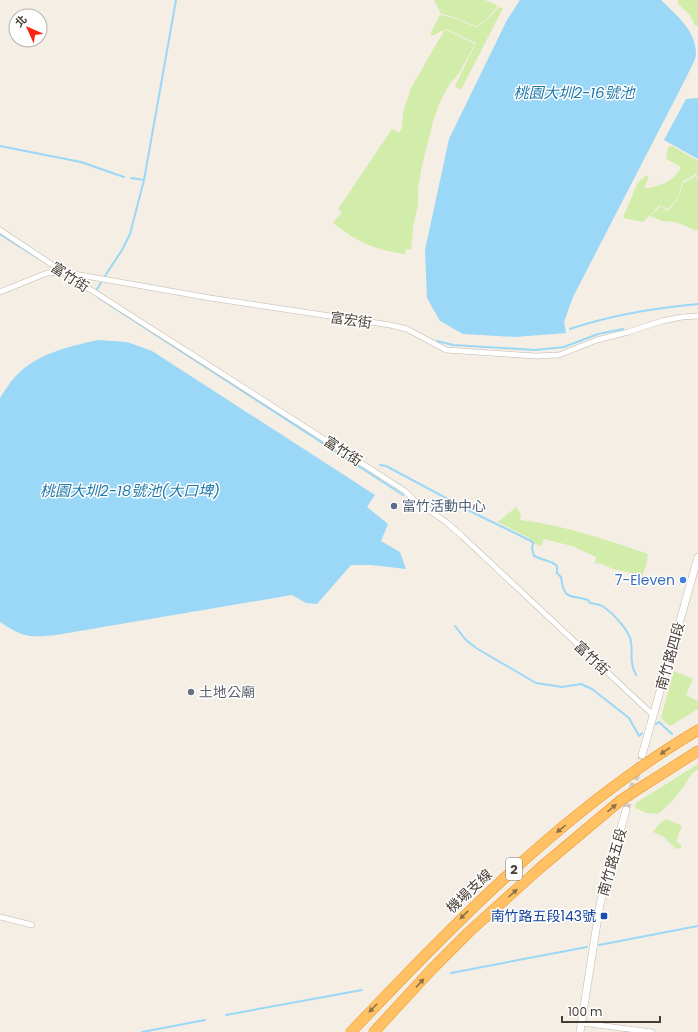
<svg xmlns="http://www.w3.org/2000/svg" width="698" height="1032" font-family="Poppins,'Noto Sans TC',sans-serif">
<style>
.green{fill:#d2eca9}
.water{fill:#9bd7f6}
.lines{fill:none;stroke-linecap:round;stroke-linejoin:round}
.stream{stroke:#9bd7f6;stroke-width:2}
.tertiary-tunnel{stroke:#d1cbc1;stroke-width:7;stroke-dasharray:7 3.5;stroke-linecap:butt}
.minor-casing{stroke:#c3b8a9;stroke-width:6}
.tertiary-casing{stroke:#c3b8a9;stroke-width:8}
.motorway-casing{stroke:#ea9528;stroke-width:11}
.minor{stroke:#fff;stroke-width:5}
.tertiary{stroke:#fff;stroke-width:7}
.motorway{stroke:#ffc164;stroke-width:10}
.oneway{fill:#907247}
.service-dot{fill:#5c6f8a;stroke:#fff;stroke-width:1.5}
.shop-dot{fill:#3f7fe0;stroke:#fff;stroke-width:1.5}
.worship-dot{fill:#6b7280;stroke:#fff;stroke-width:1.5}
.transit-dot{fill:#1a4fb4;stroke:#fff;stroke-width:1.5}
.labels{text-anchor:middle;stroke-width:3;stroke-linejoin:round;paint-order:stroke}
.shield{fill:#fff;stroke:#7e7871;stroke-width:1}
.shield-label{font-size:13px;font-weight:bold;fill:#463e34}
.street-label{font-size:14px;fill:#463e34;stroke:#fff}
.service-label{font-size:14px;fill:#4e5e75;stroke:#fff;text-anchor:start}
.shop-label{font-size:14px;fill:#366cbe;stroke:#fff;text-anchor:end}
.worship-label{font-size:14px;fill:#5b616d;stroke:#fff;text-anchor:start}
.transit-label{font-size:14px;fill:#164399;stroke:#fff;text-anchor:end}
.water-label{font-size:15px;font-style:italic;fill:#227aaa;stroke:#fff}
</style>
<rect width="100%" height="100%" fill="#f4eee4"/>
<path class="green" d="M434 0H485L498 6 485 21 476 26 451 16 441 14Z
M678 0H698V27L695 25 690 15 678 4Z
M499 7 503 8 461 90 455 86 476 43 446 29 432 36 430 34 440 15 451 17 476 27 486 21Z
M446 30 475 44 459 73 449 85 439 104 433 122 422 166 418 189V205L413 227 411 250 406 249 405 254C375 250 357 242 333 223L342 212 338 209 392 129 399 133 402 128 403 112 411 88 444 31Z
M672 146 698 161V179L696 174 682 182 678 198 668 209 660 205 643 222 623 218 637 184 646 175 649 177 644 188C658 188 676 180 681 167L666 159 668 147Z
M696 176 698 181V231L675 222 662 221 650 216 661 206 668 211 678 199 683 183Z
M516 507 521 515 520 520C564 525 607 540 648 554L646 566 641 577 627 572 613 569 600 563 595 564 596 557 572 546 544 539 541 546 535 544 529 538 498 522Z
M674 671 693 679 686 695 698 701V709L670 726 661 718Z
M698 764V769C687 777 688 782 680 791 674 800 666 807 658 814L647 813 635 808 636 803Z
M666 819 682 826 676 841 681 845V848L676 849 664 837 653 832 659 824Z"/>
<path class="water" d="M520 0H661C676 15 696 30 696 54 696 60 690 68 688 74L573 297 564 322 566 333 515 337 463 334 440 321 427 298 425 250 449 139 507 20Z
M698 98V159L664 140 686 99Z
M98 340 127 342 152 351 375 495 367 507 388 524 381 541 400 552 406 569 371 565H351L317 604 306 603 292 595 56 635C30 638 22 637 0 622V398C5 391 9 383 15 377 37 353 68 347 98 340Z"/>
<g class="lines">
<path class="stream" d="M0 146 81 162 124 177
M131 178 144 180
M0 234 41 260
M105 276 122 250 130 234 144 180 176 0
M97 289 101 283
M99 298 403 495
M570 329C611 315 655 308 698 304
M437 341 453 345 535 350 564 347 598 334 623 329
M380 465 386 466 476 514 531 541 533 543 532 549 534 556C542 560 553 561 557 566V573L561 577C564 602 571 594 588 600L590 603C594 604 599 604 602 606 612 612 630 631 631 642 633 656 629 661 636 675
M455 626 465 639 476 648 536 683 562 687 581 684 592 689 629 718 639 736 642 733
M656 724 659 722 672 734
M599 945 698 926
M451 973 587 947
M226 1015 362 990
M142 1032 205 1020"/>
<path class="tertiary-tunnel" d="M626 810 642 755"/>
<g class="minor-casing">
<path id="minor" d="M0 230 63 272 405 491 414 500 446 522 462 536 653 715
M0 292 47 273 63 272 210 298 390 325 407 329 446 350 536 356 559 355 597 340 628 332 662 321 682 317 698 316
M0 917 32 925
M581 1023 652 1032"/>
</g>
<g class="tertiary-casing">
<path id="tertiary" d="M642 755 698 557
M580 1032 600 904 626 810"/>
</g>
<g class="motorway-casing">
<path id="motorway" d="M351 1032C457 921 565 809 698 730
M374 1032 432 969 470 931 540 868 621 800 698 751"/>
</g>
<use href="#minor" class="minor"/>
<use href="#tertiary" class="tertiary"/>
<use href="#motorway" class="motorway"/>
</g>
<defs><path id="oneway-solid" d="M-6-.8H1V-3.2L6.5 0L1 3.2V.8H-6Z"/></defs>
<g class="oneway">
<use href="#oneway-solid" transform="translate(665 751) rotate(146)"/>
<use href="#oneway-solid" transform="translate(612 808) rotate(-40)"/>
<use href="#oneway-solid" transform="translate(561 829) rotate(141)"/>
<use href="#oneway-solid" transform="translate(513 893) rotate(-42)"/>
<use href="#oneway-solid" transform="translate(464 915) rotate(136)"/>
<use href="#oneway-solid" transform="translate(420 983) rotate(-47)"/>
<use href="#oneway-solid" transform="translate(373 1008) rotate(134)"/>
</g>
<circle class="service-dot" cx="394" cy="506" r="4"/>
<circle class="shop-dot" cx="683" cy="580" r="4"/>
<circle class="worship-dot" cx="191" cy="692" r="4"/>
<rect class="transit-dot" x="600" y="912" width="8" height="8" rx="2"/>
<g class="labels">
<rect class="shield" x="506" y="858" width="16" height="22" rx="3"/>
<g class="shield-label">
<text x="514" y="874">2</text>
</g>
<g class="street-label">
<text transform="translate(70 277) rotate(33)" y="5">富竹街</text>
<text transform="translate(351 320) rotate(8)" y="5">富宏街</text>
<text transform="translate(343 451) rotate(33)" y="5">富竹街</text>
<text transform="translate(670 656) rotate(-74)" y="5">南竹路四段</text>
<text transform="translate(592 658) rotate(43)" y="5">富竹街</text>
<text transform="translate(612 862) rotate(-74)" y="5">南竹路五段</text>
<text transform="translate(469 891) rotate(-43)" y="5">機場支線</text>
</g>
<g class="service-label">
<text x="402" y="511">富竹活動中心</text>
</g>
<g class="shop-label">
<text x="675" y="585">7-Eleven</text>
</g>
<g class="worship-label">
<text x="199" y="697">土地公廟</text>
</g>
<g class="transit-label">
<text x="596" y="921">南竹路五段143號</text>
</g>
<g class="water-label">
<text x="574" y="98">桃園大圳2-16號池</text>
<text x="130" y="496">桃園大圳2-18號池(大口埤)</text>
</g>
</g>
<g transform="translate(28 28) rotate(315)"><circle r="19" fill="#ffffff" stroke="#b5b2ae"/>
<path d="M0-3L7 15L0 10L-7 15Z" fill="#ff2310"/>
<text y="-6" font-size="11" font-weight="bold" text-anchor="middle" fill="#463e34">北</text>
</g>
<path d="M562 1016v6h98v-6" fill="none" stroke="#463e34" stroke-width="2"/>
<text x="568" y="1016" font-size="12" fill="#463e34" stroke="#ffffff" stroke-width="3" paint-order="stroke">100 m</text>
</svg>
